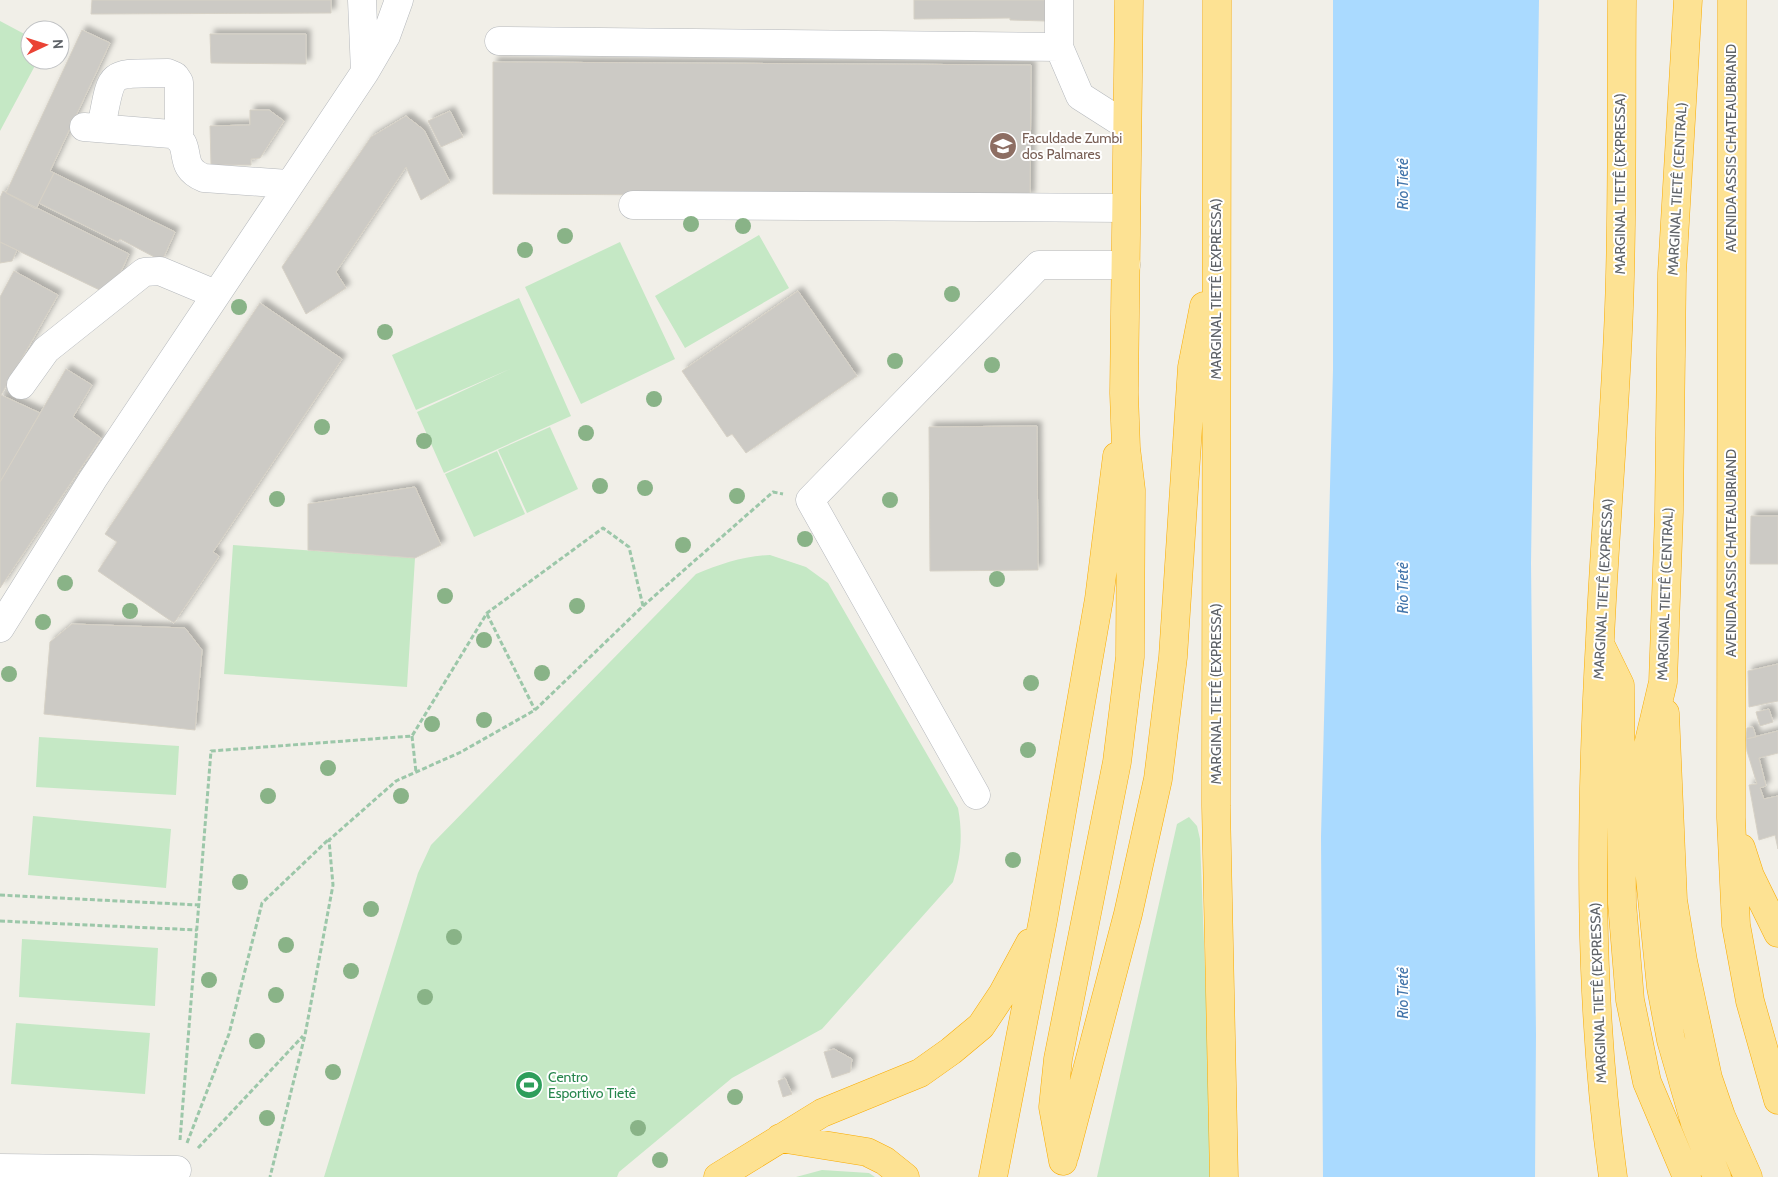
<svg xmlns="http://www.w3.org/2000/svg" width="1778" height="1177" font-family="Cabin,sans-serif">
<style>
.green{fill:#c5e8c5}
.water{fill:#aadaff}
.building{fill:#cccac5;stroke:#d6d1c6;filter:url(#shadow)}
.lines{fill:none;stroke-linecap:round;stroke-linejoin:round}
.minor-casing{stroke:#b5b8bc;stroke-width:29}
.highway-casing{stroke:#f9ab00;stroke-width:29}
.path{stroke:#9cc7a9;stroke-width:3;stroke-dasharray:5 2.5;stroke-linecap:butt}
.minor{stroke:#fff;stroke-width:28}
.highway{stroke:#fde293;stroke-width:28}
.tree{fill:#89b387}
.labels{text-anchor:middle;stroke-width:4;stroke-linejoin:round;paint-order:stroke}
.education-label{font-size:14px;fill:#785e54;stroke:#fff;text-anchor:start}
.street-label{font-size:14px;fill:#5f6368;stroke:#fff}
.leisure-label{font-size:14px;fill:#27864d;stroke:#fff;text-anchor:start}
.water-label{font-size:15px;font-style:italic;fill:#4174aa;stroke:#fff}
</style>
<defs>
<filter id="shadow"><feDropShadow dx="4.5" dy="-4.5" stdDeviation="2.5" flood-color="#0004"/></filter>
</defs>
<rect width="100%" height="100%" fill="#f1efe8"/>
<path class="green" d="M0 21 30 37V60H38L0 131Z
M759 235 789 288 685 348 655 296Z
M620 242 675 359 581 404 525 287Z
M519 298 571 416 444 473 417 412 510 369 416 410 392 355Z
M550 427 578 489 527 513 498 450Z
M497 451 525 514 474 537 445 474Z
M233 545 415 558 407 687 224 674Z
M770 555 806 567 828 583 958 808C963 835 961 856 953 882L822 1029 732 1078 619 1172 617 1177H324L418 873 431 845 696 574C721 564 743 556 770 555Z
M39 737 179 746 176 795 36 787Z
M33 816 171 829 166 888 28 875Z
M1189 817 1197 826 1200 839 1213 1177H1097L1177 824Z
M22 939 158 948 155 1006 19 997Z
M16 1023 150 1033 145 1094 11 1084Z
M822 1170 869 1173 875 1177H796Z"/>
<path class="water" d="M1333 0H1539L1531 563 1536 1035 1535 1177H1323L1321 837 1333 370Z"/>
<path class="building" d="M92 0H331V13L91 14Z
M914 0H1045V21L1010 20V18L914 19Z
M82 30 110 43 50 171 54 173 36 209 6 193Z
M210 34H306V64L211 63Z
M493 62 1031 65 1030 197 493 194Z
M250 110H269L284 121 260 158 251 159V165H211L210 126 250 125Z
M450 111 463 137 441 147 428 121Z
M406 116 424 130 450 182 421 200 406 167 336 272 346 288 306 314 282 267 371 137Z
M54 173 175 232 162 261 120 239 118 242 39 203Z
M3 191 129 254 110 295 0 242V198Z
M0 242 17 250 12 261 0 263Z
M14 271 58 295 1 395 40 413 0 482V297Z
M798 291 857 376 746 453 732 434 727 437 682 371Z
M260 303 342 359 213 552 219 556 218 558 174 623 98 571 117 542 105 534Z
M66 369 92 385 73 417 101 438 0 588V482Z
M1037 426 1038 570 930 571 929 427Z
M415 487 441 545 415 558 308 550V504Z
M1751 516H1778V564H1750Z
M72 624 185 628 202 650 195 730 44 714 50 642Z
M1778 664V701L1749 707 1748 671Z
M1769 709 1773 722 1760 726 1756 712Z
M1753 727 1756 737 1746 739 1747 728Z
M1778 731V753L1759 758 1766 786 1760 788 1764 799 1778 796V849L1775 835 1759 840 1749 785 1757 784 1747 751 1746 739Z
M834 1049 852 1059 850 1072 832 1078 824 1052Z
M785 1078 792 1094 783 1097 778 1081Z"/>
<g class="lines">
<g class="minor-casing">
<path id="minor" d="M362 0 365 72
M1059 0V47L1080 96 1127 126
M499 41 1059 47
M84 127 171 134C196 144 174 166 204 178L288 184
M101 128C113 68 106 74 168 73L175 76 179 82V137
M633 205 1126 208
M21 385 46 350 144 272 160 271 215 294
M0 628 93 479 365 72 386 36 399 0
M976 795 810 500 1039 265H1126
M0 1168 177 1170"/>
</g>
<g class="highway-casing">
<path id="highway" d="M1217 0 1216 806 1224 1177
M1688 0 1672 273 1669 512 1663 682 1646 754 1647 848 1661 987 1671 1040 1695 1123 1717 1177
M1732 0 1731 818 1736 925 1750 1001 1778 1100
M1601 646 1620 685 1622 903 1630 1000 1647 1082 1687 1177
M1665 713 1673 900 1683 961 1708 1078 1721 1116 1748 1177
M1741 848 1750 876 1778 933
M780 1138 867 1152 885 1161 905 1177
M1065 1154 1128 914 1158 779 1173 657 1192 367 1204 306
M1063 1161 1053 1107 1058 1059 1117 762 1130 657 1131 490 1126 448 1124 393 1129 0
M718 1177 822 1113 920 1073 951 1051 981 1026 1003 993 1030 943
M993 1177 1043 920 1099 599 1117 456
M1613 1177C1588 999 1590 818 1600 639 1605 529 1615 418 1619 308 1623 206 1621 103 1622 0"/>
</g>
<path class="path" d="M643 606 773 492 783 494
M487 614 535 710
M412 736 416 772
M0 895 199 905
M0 921 197 930
M180 1140 211 751 412 736 487 613 603 528 629 547 643 606 535 710 461 752 396 781 329 840 333 885 305 1035 270 1177
M187 1143 229 1034 262 903 328 840
M198 1148 303 1036"/>
<use href="#minor" class="minor"/>
<use href="#highway" class="highway"/>
</g>
<g class="tree">
<circle cx="691" cy="224" r="8"/>
<circle cx="743" cy="226" r="8"/>
<circle cx="565" cy="236" r="8"/>
<circle cx="525" cy="250" r="8"/>
<circle cx="952" cy="294" r="8"/>
<circle cx="239" cy="307" r="8"/>
<circle cx="385" cy="332" r="8"/>
<circle cx="895" cy="361" r="8"/>
<circle cx="992" cy="365" r="8"/>
<circle cx="654" cy="399" r="8"/>
<circle cx="322" cy="427" r="8"/>
<circle cx="586" cy="433" r="8"/>
<circle cx="424" cy="441" r="8"/>
<circle cx="600" cy="486" r="8"/>
<circle cx="645" cy="488" r="8"/>
<circle cx="737" cy="496" r="8"/>
<circle cx="277" cy="499" r="8"/>
<circle cx="890" cy="500" r="8"/>
<circle cx="805" cy="539" r="8"/>
<circle cx="683" cy="545" r="8"/>
<circle cx="997" cy="579" r="8"/>
<circle cx="65" cy="583" r="8"/>
<circle cx="445" cy="596" r="8"/>
<circle cx="577" cy="606" r="8"/>
<circle cx="130" cy="611" r="8"/>
<circle cx="43" cy="622" r="8"/>
<circle cx="484" cy="640" r="8"/>
<circle cx="542" cy="673" r="8"/>
<circle cx="9" cy="674" r="8"/>
<circle cx="1031" cy="683" r="8"/>
<circle cx="484" cy="720" r="8"/>
<circle cx="432" cy="724" r="8"/>
<circle cx="1028" cy="750" r="8"/>
<circle cx="328" cy="768" r="8"/>
<circle cx="268" cy="796" r="8"/>
<circle cx="401" cy="796" r="8"/>
<circle cx="1013" cy="860" r="8"/>
<circle cx="240" cy="882" r="8"/>
<circle cx="371" cy="909" r="8"/>
<circle cx="454" cy="937" r="8"/>
<circle cx="286" cy="945" r="8"/>
<circle cx="351" cy="971" r="8"/>
<circle cx="209" cy="980" r="8"/>
<circle cx="276" cy="995" r="8"/>
<circle cx="425" cy="997" r="8"/>
<circle cx="257" cy="1041" r="8"/>
<circle cx="333" cy="1072" r="8"/>
<circle cx="735" cy="1097" r="8"/>
<circle cx="267" cy="1118" r="8"/>
<circle cx="638" cy="1128" r="8"/>
<circle cx="660" cy="1160" r="8"/>
</g>
<defs>
<g id="university-disc" transform="scale(1.4375)"><circle r="9.5" fill="#8d6e63" stroke="#fff"/><path d="M0-5L7-2L0 1L-7-2ZM-4 1L0 2.5L4 1V4Q0 6-4 4Z" fill="#fff"/></g>
<g id="stadium-disc" transform="scale(1.4375)"><circle r="9.5" fill="#2e9e5b" stroke="#fff"/><path d="M0-5a6.5 5 0 1 0 0 10a6.5 5 0 1 0 0-10ZM-3.5-1.8h7v3.6h-7Z" fill="#fff"/></g>
</defs>
<g fill-rule="evenodd">
<use href="#university-disc" x="1003" y="146"/>
<use href="#stadium-disc" x="529" y="1085"/>
</g>
<g class="labels">
<g class="education-label">
<text x="1022" y="143">Faculdade Zumbi<tspan x="1022" dy="16">dos Palmares</tspan></text>
</g>
<g class="street-label">
<text transform="translate(1731 148) rotate(-90)" y="5">AVENIDA ASSIS CHATEAUBRIAND</text>
<text transform="translate(1620 184) rotate(-90)" y="5">MARGINAL TIETÊ (EXPRESSA)</text>
<text transform="translate(1677 189) rotate(-87)" y="5">MARGINAL TIETÊ (CENTRAL)</text>
<text transform="translate(1216 289) rotate(-90)" y="5">MARGINAL TIETÊ (EXPRESSA)</text>
<text transform="translate(1731 553) rotate(-90)" y="5">AVENIDA ASSIS CHATEAUBRIAND</text>
<text transform="translate(1603 589) rotate(-87)" y="5">MARGINAL TIETÊ (EXPRESSA)</text>
<text transform="translate(1665 594) rotate(-88)" y="5">MARGINAL TIETÊ (CENTRAL)</text>
<text transform="translate(1216 694) rotate(-90)" y="5">MARGINAL TIETÊ (EXPRESSA)</text>
<text transform="translate(1598 993) rotate(-92)" y="5">MARGINAL TIETÊ (EXPRESSA)</text>
</g>
<g class="leisure-label">
<text x="548" y="1082">Centro<tspan x="548" dy="16">Esportivo Tietê</tspan></text>
</g>
<g class="water-label">
<text transform="translate(1403 184) rotate(-90)" y="5">Rio Tietê</text>
<text transform="translate(1403 588) rotate(-90)" y="5">Rio Tietê</text>
<text transform="translate(1403 993) rotate(-90)" y="5">Rio Tietê</text>
</g>
</g>
<g transform="translate(45 45) rotate(86)"><circle r="24" fill="#ffffff" stroke="#bfc1c3"/>
<path d="M0-4L9 19L0 12L-9 19Z" fill="#ea4335"/>
<text y="-8" font-size="14" font-weight="bold" text-anchor="middle" fill="#5f6368">N</text>
</g>
</svg>
